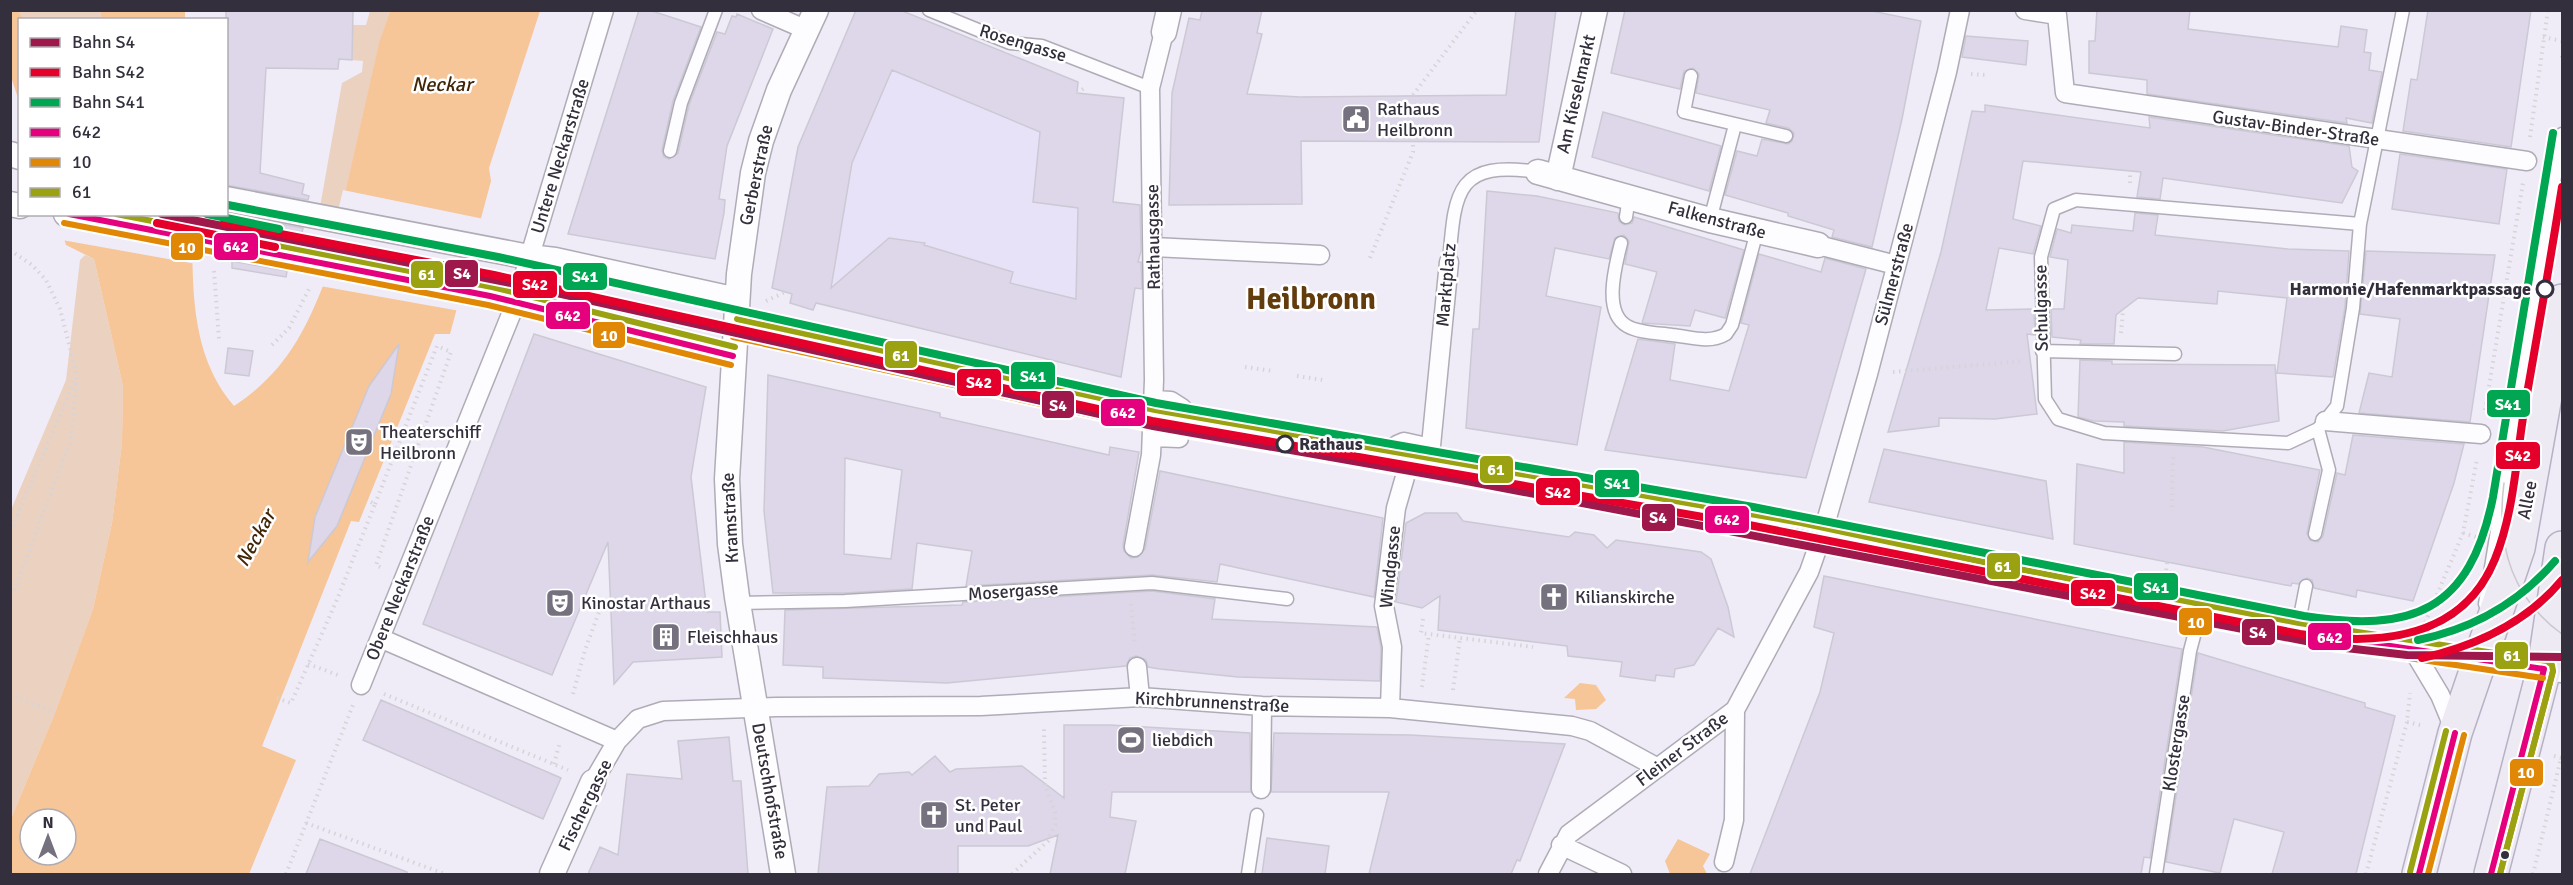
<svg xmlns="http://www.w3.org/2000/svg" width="2573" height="885" font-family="Signika,sans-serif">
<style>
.built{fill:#e8e2f9}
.green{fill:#ebd1bf}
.water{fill:#f6c598;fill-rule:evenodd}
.pier{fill:#efecf7}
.building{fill:#ddd7e9;stroke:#ccc9d4;stroke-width:1.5;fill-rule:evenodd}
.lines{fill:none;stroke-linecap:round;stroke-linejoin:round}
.service-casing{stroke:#b0acb7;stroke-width:15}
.pedestrian-casing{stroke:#b0acb7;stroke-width:21}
.minor-casing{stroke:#b0acb7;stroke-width:27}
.primary-casing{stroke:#b7b1c4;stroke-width:36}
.path{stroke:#d6d4d8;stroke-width:4;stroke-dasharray:1.5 4.5;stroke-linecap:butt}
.service{stroke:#fdfcfe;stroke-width:12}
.pedestrian{stroke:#fdfcfe;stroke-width:18}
.minor{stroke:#fdfcfe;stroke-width:24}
.primary{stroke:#eeeaf4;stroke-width:33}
.tram{stroke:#cac9cd;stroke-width:1.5}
.bus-1-casing{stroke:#fff;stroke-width:10}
.bus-2-casing{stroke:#fff;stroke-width:10}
.bus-3-casing{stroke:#fff;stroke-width:10}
.bus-1{stroke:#e5007d;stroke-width:6}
.bus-2{stroke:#e08706;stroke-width:6}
.bus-3{stroke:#9ba212;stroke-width:6}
.rail-1-casing{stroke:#fff;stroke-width:12}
.rail-2-casing{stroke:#fff;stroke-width:12}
.rail-3-casing{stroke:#fff;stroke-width:12}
.rail-1{stroke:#9f184c;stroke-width:8}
.rail-2{stroke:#e4002b;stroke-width:8}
.rail-3{stroke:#00a651;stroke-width:8}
.stop-dot{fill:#fff;stroke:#342f3d;stroke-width:3}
.bus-dot{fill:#342f3d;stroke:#fff;stroke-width:2}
.labels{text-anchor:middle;stroke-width:5;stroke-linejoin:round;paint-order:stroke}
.street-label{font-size:18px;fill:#342f3d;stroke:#fff}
.poi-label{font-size:18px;fill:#342f3d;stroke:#fff;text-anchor:start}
.stop-label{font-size:18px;font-weight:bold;fill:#342f3d;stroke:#fff;text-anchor:end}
.water-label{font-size:20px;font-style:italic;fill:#402507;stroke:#fff}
.town-label{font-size:30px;font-weight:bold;fill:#633c0e;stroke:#fff}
.line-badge{stroke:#fff;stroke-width:2}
.badge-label{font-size:16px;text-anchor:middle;font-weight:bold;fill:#fff}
</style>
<rect width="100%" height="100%" fill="#efecf7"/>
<path class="built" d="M856 11H900L1078 82 1077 93 1124 98 1117 166 1109 167 1107 200 1143 205V215L1147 217 1145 226H1141L1140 236 1145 237 1142 246H1139L1137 262H1144L1142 289H1135L1121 377 816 301 813 310 790 303 792 294 772 288 798 147Z"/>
<path class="green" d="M19 11H101V19H23Z
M370 11H390L379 44 338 227 317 224 342 83 362 72 363 61 352 60 353 25H366Z
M85 255 94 259 123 386 122 443 112 523 93 609 55 713 11 819V510L66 380 80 260Z"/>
<path class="water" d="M11 10 19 11 23 19 20 20 19 101 11 77Z
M101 11H185V19H101Z
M390 11H540L489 168 491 181 450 334H435L359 522 351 521 262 746 296 760 249 874H11V819L55 713 93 609 112 523 122 443 123 386 94 259 66 245 57 215H192C193 281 188 353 234 406 284 373 305 333 326 278L379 43ZM383 371 392 375 391 394 348 497 315 533V516L369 386ZM30 819H66V855H30Z
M1580 683 1596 685 1606 700 1596 709 1576 710 1575 699 1564 698Z
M1678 839 1710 854 1703 866 1707 874H1670L1665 861Z"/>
<path class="pier" d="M343 190 484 219 460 311 320 286Z
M54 214H195L196 264 62 240Z"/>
<path class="building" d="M226 10H353L352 60 339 59 338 69 266 68 260 173 304 184 302 194 309 196 308 200 226 185Z
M639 10H649L701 27 673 101 662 150 664 157 669 159 678 153 689 105 717 32 725 34 732 16 736 17 737 14 773 29 727 146 719 199 725 200 724 213 715 259 568 234Z
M856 10H900L1078 82 1077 93 1124 98 1113 202 1140 205 1141 251 1138 262H1141L1142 289 1135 288 1121 377 816 303 813 310 790 303 792 294 772 288 798 147ZM892 70 1040 132 1033 202 1078 208 1076 299 1010 283 1013 272 924 245 925 243 889 238 831 288 852 163Z
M1202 10H1262L1257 33 1262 34 1247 94 1300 97 1506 95 1516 10H1556L1539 142 1301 141 1302 204 1169 205 1172 93 1189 18 1200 20Z
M1625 10H1867L1921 21 1902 119 1872 247 1832 237 1834 230 1788 216V213L1725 195 1737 151 1757 156 1762 139 1788 144 1792 141 1794 133 1788 128 1766 123 1770 110 1696 93 1699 74 1693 68 1684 71 1680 89 1611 73Z
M2097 10H2190L2188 29 2338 47 2341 26 2367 30 2364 52 2371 53 2369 70 2382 72 2372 123 2346 118 2347 123 2147 94V80L2089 73V41H2095Z
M2428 10H2531L2511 147 2403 131 2411 79 2417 80Z
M1966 36 2028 41 2026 65 1962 57Z
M1985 105 2150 128 2149 117 2349 146 2352 167 2358 171 2342 203 2163 178 2160 199 2137 197 2141 172 2023 161 2013 219 2041 226 2033 254 1999 248 1986 310 2034 309 2035 335 2027 334 2037 414 1995 419 1939 418V426L1888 432 1941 252 1972 111 1985 112Z
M1603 112 1721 146 1709 191 1592 157Z
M2400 154 2507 169 2499 224 2392 209Z
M1487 191 1537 196 1618 213 1619 221 1624 225 1632 223 1634 217 1744 250 1725 318 1695 310 1690 326 1642 323 1657 272 1625 264 1629 241 1624 235 1615 238 1609 259 1555 248 1546 296 1601 307 1577 445 1466 428 1473 329H1479Z
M2135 213 2158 215 2155 235 2288 249 2349 251 2345 307 2333 377 2277 373 2287 298 2218 291 2217 304 2138 298 2116 315 2114 344H2080L2081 340 2052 337 2051 309H2064L2068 260 2050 257 2057 229 2071 233 2072 225 2133 231Z
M217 214H226L303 228 299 245 220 229Z
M2366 251 2495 255 2470 422 2359 413 2369 373 2392 377 2400 319 2360 314Z
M1759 254 1821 272 1825 258 1866 269 1806 478 1605 450 1638 339 1675 344 1670 380 1729 391 1749 325 1741 323Z
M232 261 287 271 286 277 232 268Z
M534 334 706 387 691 477 707 612H720L722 657 633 662 614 684 608 542 552 675 423 624Z
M399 344 391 394 337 526 308 562 315 517 369 386Z
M228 348 253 351 249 376 225 373Z
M2080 360 2112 361V364L2275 365 2279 421 2223 431 2124 426V422L2094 421 2078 417Z
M768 375 940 413V417L1109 455 1110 447 1139 452 1123 545 1124 551 1131 558 1138 557 1145 549 1160 471 1383 518 1374 597 1220 564 1217 582 1152 575 966 586 972 551 917 543 912 589 845 593H773L764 511ZM845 458 902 470 891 559 844 554Z
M2353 435 2464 444 2454 483 2413 601 2357 590 2356 597 2314 588 2312 580 2307 578 2298 584 2292 583 2291 586 2074 544 2077 464 2124 473V442L2203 447 2320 470 2307 533 2310 540 2318 542 2323 536 2337 473 2345 475Z
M1884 449 2046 481 2053 539 1869 502Z
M1425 513H1457L1463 521 1549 534 1569 537 1575 532 1594 535 1607 548 1616 540 1701 552 1711 559 1728 607 1734 637 1718 628 1694 665 1675 669 1674 677 1656 675 1655 681 1620 676 1622 662 1568 656 1567 646 1438 630 1440 596 1422 608 1396 602 1406 523Z
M1824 576 2182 649 2150 858 2144 857 2141 874H1750L1820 692 1834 633 1814 627Z
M1152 591 1215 599 1212 619 1377 627 1381 648 1380 681 1238 677 1160 669 1148 667 1146 660 1136 656 1130 658 1126 666 947 683 823 678V667L783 665 785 610 962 605 963 602Z
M2198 653 2365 703V707L2395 716 2356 874H2272L2284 832 2234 819 2220 873 2166 862Z
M381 700 561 778 543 819 363 740Z
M1064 725H1110L1250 733 1251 792H1112L1110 817 1136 821 1125 874H1050L1058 835 1028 846H958V874H818L827 787 869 786 879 774 909 772 912 775 935 756 950 772 956 769 1022 766 1064 798Z
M1274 733 1411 735 1565 744 1520 861 1517 860 1511 874H1369L1389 792H1271Z
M729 737 733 781H741L748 874H588L600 847 618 855 627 774 682 779 678 741Z
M1267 838 1329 846 1325 874H1262Z
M320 839 407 872V874H306Z"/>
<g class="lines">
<g class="service-casing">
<path id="service" d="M929 10 1010 43 1042 46 1150 88
M1691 76 1684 112 1786 136
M670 151 681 103 716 10
M1626 217 1629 197
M1710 220 1735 125
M2360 224 2076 200 2054 209 2041 257 2045 399 2058 419 2104 433 2288 443 2318 429 2325 421 2337 406 2353 308 2360 224 2403 10
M1621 243C1616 264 1602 312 1627 326 1639 333 1658 333 1672 335 1691 337 1709 344 1726 334L1732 325 1757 231
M1449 262C1455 192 1455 160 1538 172
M2042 351 2175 354
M2315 534 2329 470 2318 429
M738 603 845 601 1152 583 1287 599
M2485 604 2562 134
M2297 632 2306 586
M1248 874 1257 815
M2156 874 2190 651 2200 613"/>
</g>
<g class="pedestrian-casing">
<path id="pedestrian" d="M761 10 807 30
M2025 10 2057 15 2065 93 2527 161
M1818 245 1896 265
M1153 247 1320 255
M735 328 1153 419 1799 532 1986 572 2297 632 2478 659
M1154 400 1171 401 1182 408
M2325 421 2481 434
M1152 437 1179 438
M1397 445 1404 442 1431 448
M1429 466 1449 262
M1134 547 1151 455 1154 380 1150 88 1164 32
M380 638 617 741
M2413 650 2440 695 2455 731
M1137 667 1140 697
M361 685 516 302 604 10
M1390 708 1392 647 1384 606 1396 508 1409 463
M593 782 617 741 638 719 663 711 776 707 981 706 1140 697 1262 706 1390 708 1572 726 1590 731 1658 768
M1261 789 1262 706
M1561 845 1622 874
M1724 862 1734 820 1735 710
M1548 874 1569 834 1735 710 1809 572 1823 532 1868 374 1947 72 1960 10"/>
</g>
<g class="minor-casing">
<path id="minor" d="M1164 32 1169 10
M10 154 20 157
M1538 172 1710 220 1818 245
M1558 178 1595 10
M226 199 529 257 555 260 737 300
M10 204 20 206
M66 214 490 296 733 356
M2478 659 2562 670
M552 874 593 782
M783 874 737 597 730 544 727 479 739 274 753 173 761 141 779 90 816 10"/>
</g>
<g class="primary-casing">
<path id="primary" d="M2419 874 2455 733 2518 548 2562 301
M2491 874 2544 669 2562 548"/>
</g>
<path class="path" d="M2543 37 2562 41
M2562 56V60
M1971 74 1985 75
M1077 93 1086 87
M1413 95 1477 10
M2530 137 2548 10
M2130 183V172
M10 250 32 265 46 280 60 309 77 375 71 439 10 602
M1370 258 1413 152V142
M214 271 219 339
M766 301 785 292
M2121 333 2123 310
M272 345 289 328 309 289
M1245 367 1273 371
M1893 372 2023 361
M1297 376 1323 380
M2485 410 2523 183
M375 504 437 346 451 352 376 565 382 568
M2172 507 2173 457
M10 532 76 378
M2463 533 2476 537
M2165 582 2167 562
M1131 604 1135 644
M1423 619 1421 633 1533 647
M2423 628 2463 533 2477 459
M308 664 338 675
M1422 687 1429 634
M1453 690 1460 638
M10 694 55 713
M384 694 568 770
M573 694 585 650 602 604 709 599
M277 698 291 703 336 602 375 504 369 501
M2407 722 2424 726
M2554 756 2562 758
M554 764 560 742
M306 823 445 874
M286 874 353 705
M1012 874 1048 841 1055 824V812L1045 786 1044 727
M2366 874 2407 722 2410 693
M2533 874 2561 758"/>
<use href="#service" class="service"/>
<use href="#pedestrian" class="pedestrian"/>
<use href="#minor" class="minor"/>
<use href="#primary" class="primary"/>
<path class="tram" d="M2504 483C2496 544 2511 597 2562 634"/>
<g class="bus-1-casing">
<path id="bus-1" d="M69 214 490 296 733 356
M735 328 1153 419 1799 532 1986 572 2297 632 2544 669
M2419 874 2455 733
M2491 874 2544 669"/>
</g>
<g class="bus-2-casing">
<path id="bus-2" d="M64 223 488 305 731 365
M733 337 1151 428 1797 541 1984 581 2295 641 2543 678
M2428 874 2464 735
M2500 874 2553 671"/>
</g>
<g class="bus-3-casing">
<path id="bus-3" d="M116 214 492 287 735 347
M737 319 1155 410 1801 523 1988 563 2299 623 2547 661 2552 665 2553 671 2500 874
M2410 872 2446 731"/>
</g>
<use href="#bus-1" class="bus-1"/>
<use href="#bus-2" class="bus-2"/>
<use href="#bus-3" class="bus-3"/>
<g class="rail-1-casing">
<path id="rail-1" d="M162 214 521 285 1153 426 1456 479 2337 647 2407 655 2562 657"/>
</g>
<g class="rail-2-casing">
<path id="rail-2" d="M157 223 275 247
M224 223 494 275 1152 421 1749 525 2300 634C2375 646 2462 641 2495 559 2514 512 2516 460 2524 411 2537 337 2550 262 2562 187
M2422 658C2476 646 2526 623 2562 580"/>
</g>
<g class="rail-3-casing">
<path id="rail-3" d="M228 205 498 257 1156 403 1753 507 2304 616C2412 633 2470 612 2493 497L2553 133
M207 214 279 229
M2418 640C2473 629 2518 604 2555 561"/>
</g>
<use href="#rail-1" class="rail-1"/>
<use href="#rail-2" class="rail-2"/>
<use href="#rail-3" class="rail-3"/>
</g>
<defs>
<g id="civic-square" transform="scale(1.5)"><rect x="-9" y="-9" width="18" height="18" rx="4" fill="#75717e" stroke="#fff"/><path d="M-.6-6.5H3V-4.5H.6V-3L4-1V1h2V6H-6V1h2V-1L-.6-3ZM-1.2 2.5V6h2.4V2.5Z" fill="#fff"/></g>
<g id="theatre-square" transform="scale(1.5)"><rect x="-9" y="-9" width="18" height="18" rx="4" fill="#75717e" stroke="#fff"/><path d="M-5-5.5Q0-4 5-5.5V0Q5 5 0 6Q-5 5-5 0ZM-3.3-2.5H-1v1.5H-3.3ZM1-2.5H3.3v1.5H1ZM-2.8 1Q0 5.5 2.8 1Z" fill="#fff"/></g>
<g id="church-square" transform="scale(1.5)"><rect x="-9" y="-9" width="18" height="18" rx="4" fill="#75717e" stroke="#fff"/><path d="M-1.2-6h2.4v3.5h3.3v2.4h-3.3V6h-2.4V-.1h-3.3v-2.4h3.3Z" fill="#fff"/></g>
<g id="building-square" transform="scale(1.5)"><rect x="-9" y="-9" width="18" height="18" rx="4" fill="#75717e" stroke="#fff"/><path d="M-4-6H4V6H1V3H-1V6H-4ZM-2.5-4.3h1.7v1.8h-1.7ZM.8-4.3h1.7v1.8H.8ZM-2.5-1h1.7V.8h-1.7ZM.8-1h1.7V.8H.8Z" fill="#fff"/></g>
<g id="stadium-square" transform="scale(1.5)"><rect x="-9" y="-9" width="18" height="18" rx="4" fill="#75717e" stroke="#fff"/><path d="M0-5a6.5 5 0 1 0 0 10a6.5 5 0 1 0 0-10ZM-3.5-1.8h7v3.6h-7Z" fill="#fff"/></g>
</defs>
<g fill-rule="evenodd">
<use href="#civic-square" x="1356" y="119"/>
<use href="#theatre-square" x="359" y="442"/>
<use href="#church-square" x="1554" y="597"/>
<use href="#theatre-square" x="560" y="603"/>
<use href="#building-square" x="666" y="637"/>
<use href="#stadium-square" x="1131" y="740"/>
<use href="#church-square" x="934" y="815"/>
</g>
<g class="stop-dot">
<circle cx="2545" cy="289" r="8"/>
<circle cx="1285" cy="444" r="8"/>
</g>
<circle class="bus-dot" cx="2505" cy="855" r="5"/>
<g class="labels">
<g class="street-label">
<text transform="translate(1023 43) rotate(17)" y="6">Rosengasse</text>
<text transform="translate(1576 94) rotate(-77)" y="6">Am Kieselmarkt</text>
<text transform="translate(2296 128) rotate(8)" y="6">Gustav-Binder-Straße</text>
<text transform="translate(560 156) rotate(-73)" y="6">Untere Neckarstraße</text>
<text transform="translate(756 175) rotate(-78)" y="6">Gerberstraße</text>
<text transform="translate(1717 220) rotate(15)" y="6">Falkenstraße</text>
<text transform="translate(1153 237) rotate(-91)" y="6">Rathausgasse</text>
<text transform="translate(1894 274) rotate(-75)" y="6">Sülmerstraße</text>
<text transform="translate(1446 285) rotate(-85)" y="6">Marktplatz</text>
<text transform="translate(2041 308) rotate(-91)" y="6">Schulgasse</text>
<text transform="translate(2527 500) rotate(-79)" y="6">Allee</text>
<text transform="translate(730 518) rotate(-93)" y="6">Kramstraße</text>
<text transform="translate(1390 567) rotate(-84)" y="6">Windgasse</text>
<text transform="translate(400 588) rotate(-68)" y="6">Obere Neckarstraße</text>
<text transform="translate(1013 591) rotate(-4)" y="6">Mosergasse</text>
<text transform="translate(1212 702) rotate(3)" y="6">Kirchbrunnenstraße</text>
<text transform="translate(2176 743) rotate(-81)" y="6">Klostergasse</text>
<text transform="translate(1682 749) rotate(-37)" y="6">Fleiner Straße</text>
<text transform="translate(770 791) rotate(80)" y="6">Deutschhofstraße</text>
<text transform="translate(585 805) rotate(-64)" y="6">Fischergasse</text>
</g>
<g class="poi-label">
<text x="1377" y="115">Rathaus<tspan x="1377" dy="21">Heilbronn</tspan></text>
<text x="380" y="438">Theaterschiff<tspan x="380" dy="21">Heilbronn</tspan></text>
<text x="1575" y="603">Kilianskirche</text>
<text x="581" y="609">Kinostar Arthaus</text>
<text x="687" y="643">Fleischhaus</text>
<text x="1152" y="746">liebdich</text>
<text x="955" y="811">St. Peter<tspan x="955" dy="21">und Paul</tspan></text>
</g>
<g class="stop-label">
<text x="2531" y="295">Harmonie/Hafenmarktpassage</text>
<text x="1299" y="450" text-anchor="start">Rathaus</text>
</g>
<g class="water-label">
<text x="442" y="91">Neckar</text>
<text transform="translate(255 538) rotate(-61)" y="7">Neckar</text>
</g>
<g class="town-label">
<text x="1311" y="309">Heilbronn</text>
</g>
</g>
<g class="line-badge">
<rect x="213" y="232" width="46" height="29" rx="6" fill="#e5007d"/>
<rect x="170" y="232" width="34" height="29" rx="6" fill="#e08706"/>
<rect x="444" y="259" width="35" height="29" rx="6" fill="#9f184c"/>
<rect x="410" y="260" width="34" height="29" rx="6" fill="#9ba212"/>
<rect x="562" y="262" width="46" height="29" rx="6" fill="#00a651"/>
<rect x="512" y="270" width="46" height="29" rx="6" fill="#e4002b"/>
<rect x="545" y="301" width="46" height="29" rx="6" fill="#e5007d"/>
<rect x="592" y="321" width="34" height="28" rx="6" fill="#e08706"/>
<rect x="884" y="340" width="34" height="29" rx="6" fill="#9ba212"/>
<rect x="1010" y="361" width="46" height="29" rx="6" fill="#00a651"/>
<rect x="956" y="368" width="46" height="29" rx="6" fill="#e4002b"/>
<rect x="2486" y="389" width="45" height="29" rx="6" fill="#00a651"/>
<rect x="1041" y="390" width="34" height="29" rx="6" fill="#9f184c"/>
<rect x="1100" y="398" width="46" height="29" rx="6" fill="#e5007d"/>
<rect x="2495" y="441" width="46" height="29" rx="6" fill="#e4002b"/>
<rect x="1479" y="455" width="35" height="29" rx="6" fill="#9ba212"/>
<rect x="1594" y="469" width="46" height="29" rx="6" fill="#00a651"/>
<rect x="1535" y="477" width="46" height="29" rx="6" fill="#e4002b"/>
<rect x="1641" y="503" width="35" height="29" rx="6" fill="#9f184c"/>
<rect x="1704" y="505" width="46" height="29" rx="6" fill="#e5007d"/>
<rect x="1986" y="552" width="35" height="28" rx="6" fill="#9ba212"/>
<rect x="2133" y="572" width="46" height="29" rx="6" fill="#00a651"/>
<rect x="2070" y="579" width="46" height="28" rx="6" fill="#e4002b"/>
<rect x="2178" y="607" width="35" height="29" rx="6" fill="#e08706"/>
<rect x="2241" y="618" width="35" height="28" rx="6" fill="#9f184c"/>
<rect x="2307" y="622" width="45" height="29" rx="6" fill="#e5007d"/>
<rect x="2494" y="641" width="35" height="29" rx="6" fill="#9ba212"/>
<rect x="2509" y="758" width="35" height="29" rx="6" fill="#e08706"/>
</g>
<g class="badge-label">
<text x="236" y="252">642</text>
<text x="187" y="253">10</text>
<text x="462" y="279">S4</text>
<text x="427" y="280">61</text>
<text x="585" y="282">S41</text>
<text x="535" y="290">S42</text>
<text x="568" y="321">642</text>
<text x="609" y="341">10</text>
<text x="901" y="361">61</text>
<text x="1033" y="382">S41</text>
<text x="979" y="388">S42</text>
<text x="2508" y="410">S41</text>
<text x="1058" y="411">S4</text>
<text x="1123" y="418">642</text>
<text x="2518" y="461">S42</text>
<text x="1496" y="475">61</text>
<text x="1617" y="489">S41</text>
<text x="1558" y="498">S42</text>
<text x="1658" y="523">S4</text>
<text x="1727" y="525">642</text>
<text x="2003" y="572">61</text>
<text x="2156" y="593">S41</text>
<text x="2093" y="599">S42</text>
<text x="2196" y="628">10</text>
<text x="2258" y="638">S4</text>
<text x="2330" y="643">642</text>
<text x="2512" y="661">61</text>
<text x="2526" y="778">10</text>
</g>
<rect width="2573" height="885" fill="none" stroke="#342f3d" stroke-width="24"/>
<rect x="18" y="18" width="210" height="198" fill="#ffffff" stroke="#aeacb1" stroke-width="1.5"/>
<rect x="30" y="38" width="30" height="9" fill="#9f184c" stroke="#aeacb1" stroke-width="1.5"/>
<text x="72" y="48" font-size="18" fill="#342f3d">Bahn S4</text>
<rect x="30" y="68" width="30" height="9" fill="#e4002b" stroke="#aeacb1" stroke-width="1.5"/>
<text x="72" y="78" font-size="18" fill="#342f3d">Bahn S42</text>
<rect x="30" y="98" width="30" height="9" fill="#00a651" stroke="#aeacb1" stroke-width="1.5"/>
<text x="72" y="108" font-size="18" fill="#342f3d">Bahn S41</text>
<rect x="30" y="128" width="30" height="9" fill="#e5007d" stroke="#aeacb1" stroke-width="1.5"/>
<text x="72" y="138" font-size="18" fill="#342f3d">642</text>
<rect x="30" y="158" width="30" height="9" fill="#e08706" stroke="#aeacb1" stroke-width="1.5"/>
<text x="72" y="168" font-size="18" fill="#342f3d">10</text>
<rect x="30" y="188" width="30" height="9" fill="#9ba212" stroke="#aeacb1" stroke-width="1.5"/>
<text x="72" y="198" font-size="18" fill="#342f3d">61</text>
<g transform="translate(48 837)"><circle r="28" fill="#ffffff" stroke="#aeacb1" stroke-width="1.5"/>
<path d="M0-4.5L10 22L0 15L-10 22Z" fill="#75717e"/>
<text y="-9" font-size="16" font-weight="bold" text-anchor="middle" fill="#342f3d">N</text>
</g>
</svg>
